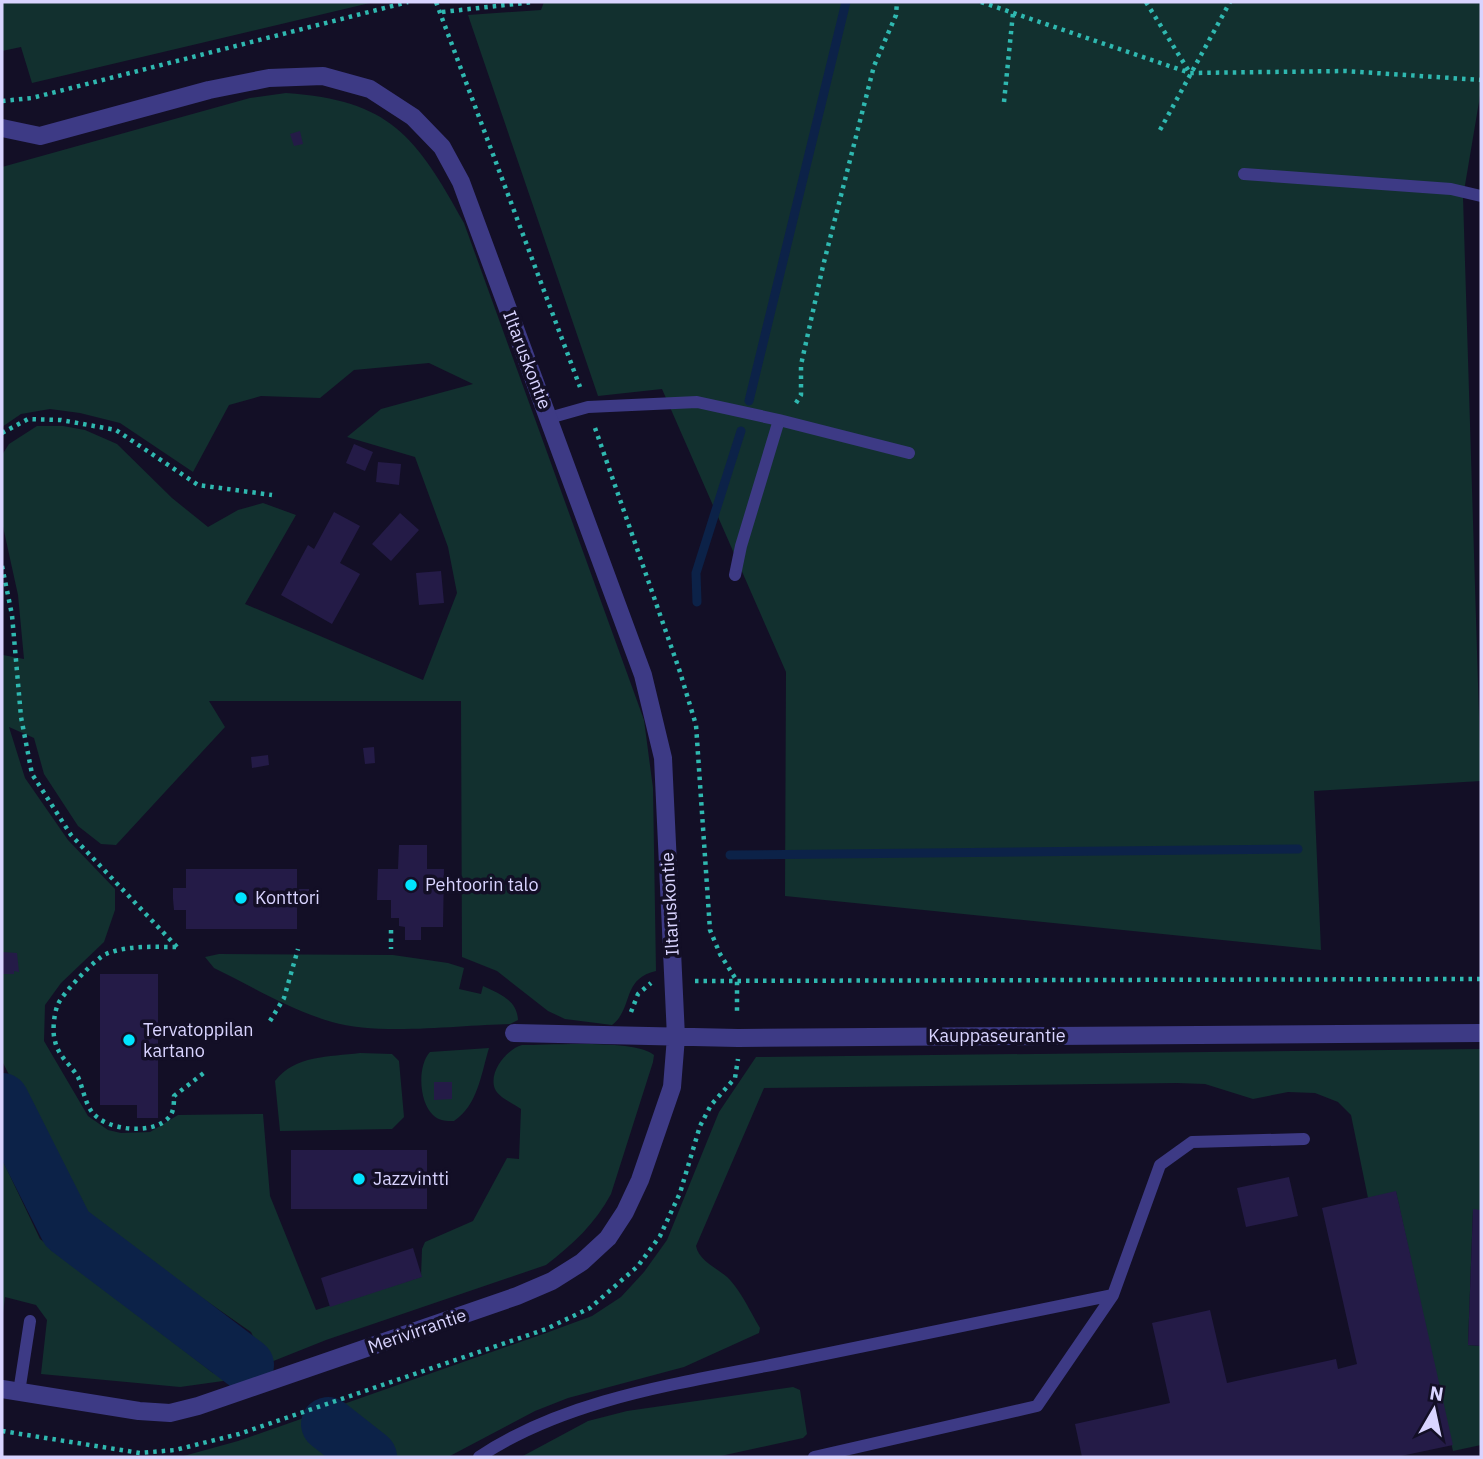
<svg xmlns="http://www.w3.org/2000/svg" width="1483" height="1459" font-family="'IBM Plex Sans',sans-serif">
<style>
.green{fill:#12302f}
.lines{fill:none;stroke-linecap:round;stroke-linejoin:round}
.stream{stroke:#0c2248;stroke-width:9}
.river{stroke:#0c2248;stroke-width:54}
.building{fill:#241b47}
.path{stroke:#2fb8b0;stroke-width:4.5;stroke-dasharray:3.5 5;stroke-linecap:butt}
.service{stroke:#3d3a85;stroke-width:12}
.minor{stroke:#3d3a85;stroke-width:18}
.poi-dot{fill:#00e5ff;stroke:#130f26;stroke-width:2.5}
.labels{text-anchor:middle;stroke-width:7;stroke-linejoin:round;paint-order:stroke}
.street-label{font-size:18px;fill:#d9d4ff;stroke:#130f26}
.poi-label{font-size:18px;fill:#d9d4ff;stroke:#130f26;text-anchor:start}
</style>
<rect width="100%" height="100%" fill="#130f26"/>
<path class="green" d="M2 2H374L32 83 21 47 2 51Z
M544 2H1481V90L1463 197 1481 781 1314 791 1321 950 785 896 786 672 662 389 598 396 468 15 541 10Z
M286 93C390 100 416 136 464 223L644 720 653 788 656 971C621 979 634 1008 612 1025L565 1019 548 1011 497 971 462 957 461 701H209L225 727 116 845 101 844 78 826 44 774 34 738 9 727 25 778 68 840 115 889V910L104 942 61 983 45 1005 44 1041 88 1116 108 1130 121 1133 150 1132 178 1115 263 1114 270 1196 316 1310 421 1277 422 1249 425 1242 473 1221 507 1158 519 1159 521 1109C514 1104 498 1097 495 1089 488 1072 507 1049 522 1045 549 1045 637 1039 654 1055L653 1062 611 1194C595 1224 573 1244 546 1265L326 1340 223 1381 180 1387 41 1374 47 1320 36 1305 5 1297 2 1321V1159L40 1239 213 1373 243 1364 256 1342 251 1332 79 1212 2 1061V643L3 655 24 659 18 595 2 522V455L9 444 37 426H63L85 430 117 444 172 498 208 527 238 510 263 503 296 515 245 604 423 680 457 593 448 547 415 457 347 437 381 409 473 384 429 363 354 370 320 398 261 396 229 405 193 472 120 423 80 413 50 409 21 414 2 427V167L250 98Z
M219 954 393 955 448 963 464 968 459 989 481 994 483 986C500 994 517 1000 518 1020L510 1024C461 1025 378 1036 332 1022 291 1010 253 987 214 968L205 957Z
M489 1048C481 1074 478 1105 454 1121 446 1121 439 1121 433 1115 419 1102 417 1066 430 1052Z
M1481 1049V1210H1473L1468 1345 1481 1346V1445L1453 1451 1396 1192 1368 1198 1351 1115 1338 1102 1315 1093 1288 1092 1253 1099 1205 1084 1177 1083 764 1088 696 1246C699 1262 720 1269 730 1280 742 1293 751 1313 760 1328L759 1333 684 1367 568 1398 535 1411 448 1457H180L238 1441 546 1333 592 1316 621 1297 644 1272 667 1240 719 1112 756 1057Z
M360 1053 392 1054 399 1061 404 1117 392 1129 280 1131 275 1081C295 1055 329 1057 360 1053Z
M793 1387 800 1390 807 1434 803 1438 716 1457H521L588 1421 627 1411Z"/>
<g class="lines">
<path class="stream" d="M749 401 846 2
M697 602 696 573 741 431
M730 855 1298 849"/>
<path class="river" d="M2 1100 67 1229 247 1365
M328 1424 370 1457"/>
</g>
<path class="building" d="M300 131 303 144 294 146 290 134Z
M354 444 373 452 365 471 346 463Z
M378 462 401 464 399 485 376 482Z
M334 512 360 526 340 563 360 574 332 624 281 595 308 545 314 549Z
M400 513 419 530 391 561 372 544Z
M441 571 444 603 419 605 416 573Z
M374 747 375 763 365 764 363 748Z
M268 755 269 765 252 768 251 757Z
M399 845H427V869H444L443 927H421V940H405V927L399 926V918H391V900H377L378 869H398Z
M186 869H297V889H309V905H297V929H186V910H174L173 899V888H186Z
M2 952 17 953 19 972 14 971V974H2Z
M100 974H158V1118H137V1105H100Z
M434 1082H452V1099L434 1100Z
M291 1150H427V1209H291Z
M1289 1177 1298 1216 1246 1227 1237 1188Z
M1396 1191 1453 1445 1396 1457H1082L1075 1424 1170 1403 1152 1323 1210 1310 1227 1383 1336 1359 1338 1369 1357 1364 1322 1208Z
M1473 1209 1481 1210V1346L1468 1345Z
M413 1248 422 1277 330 1307 321 1278Z"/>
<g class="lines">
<path class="path" d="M436 2 580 387
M981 2 1190 73 1345 71 1481 80
M1146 2 1190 73
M442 12 533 2
M2 101 32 98 408 2
M1004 102 1013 13
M1160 130 1230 2
M796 403 801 395V365L823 266 874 66 896 15 897 2
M595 428 680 672 696 725 710 930 720 954 737 981V1015
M2 433 28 419 61 420 116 430 198 485 272 495
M2 566 12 615 21 717 32 774 71 835 177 947
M391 930V949
M176 947C153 947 128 945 106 954 96 958 63 993 58 1004 54 1013 52 1032 55 1041 58 1056 71 1065 78 1077 83 1088 85 1103 92 1112 106 1131 155 1136 170 1116 174 1111 174 1102 174 1096L205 1072
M695 981 1481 979
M631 1012 638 994 651 983
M270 1021 284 998 298 949
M2 1431 140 1453 175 1450 239 1434 546 1329 590 1308 638 1266 660 1236 680 1193 700 1126 711 1105 735 1078 738 1059"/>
<path class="service" d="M1244 174 1451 189 1481 196
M549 418 588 407 697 402 779 420
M735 575 741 546 779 420 909 453
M19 1392 30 1321
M479 1457C567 1398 683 1383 786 1362 895 1340 1004 1317 1113 1295L1160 1165 1192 1142 1304 1139
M814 1457 1037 1406 1113 1295"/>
<path class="minor" d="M2 128 40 136 209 90 269 78 323 76 370 89 413 117 442 147 461 182 643 675 663 758 676 1037 672 1087 640 1180 625 1212 608 1238 582 1262 552 1281 517 1296 198 1406 170 1413 139 1411 2 1389
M514 1033 738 1038 1481 1033"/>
</g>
<g class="poi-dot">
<circle cx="411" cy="885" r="7"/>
<circle cx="241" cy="898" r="7"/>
<circle cx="129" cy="1040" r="7"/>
<circle cx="359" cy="1179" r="7"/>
</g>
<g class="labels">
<g class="street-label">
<text transform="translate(527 360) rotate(69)" y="6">Iltaruskontie</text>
<text transform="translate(670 904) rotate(-93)" y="6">Iltaruskontie</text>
<text x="997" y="1042">Kauppaseurantie</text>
<text transform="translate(417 1331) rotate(-19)" y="6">Merivirrantie</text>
</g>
<g class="poi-label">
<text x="425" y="891">Pehtoorin talo</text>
<text x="255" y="904">Konttori</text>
<text x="143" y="1036">Tervatoppilan<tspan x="143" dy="21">kartano</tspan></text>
<text x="373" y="1185">Jazzvintti</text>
</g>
</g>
<rect width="1483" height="1459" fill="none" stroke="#d9d4ff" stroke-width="7"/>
<g transform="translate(1434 1410) rotate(9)" stroke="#130f26" stroke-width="5" paint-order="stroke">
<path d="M0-5L12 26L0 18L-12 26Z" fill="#d9d4ff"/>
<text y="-10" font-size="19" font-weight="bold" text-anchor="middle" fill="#d9d4ff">N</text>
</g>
</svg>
